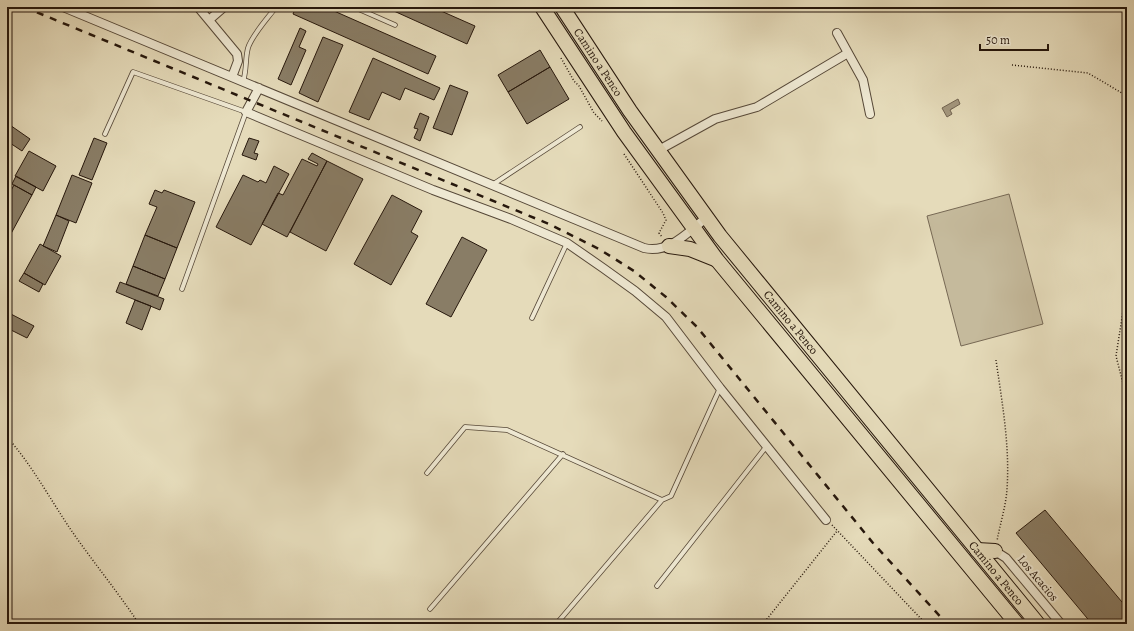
<svg xmlns="http://www.w3.org/2000/svg" width="1134" height="631" font-family="Alegreya,serif">
<style>
.pitch{fill:#c5ba9c;stroke:#766854}
.water{fill:url(#water-ripples);stroke:#726451}
.building{fill:#897d66;stroke:#26170c}
.lines{fill:none;stroke-linecap:round;stroke-linejoin:round}
.lane-casing{stroke:#564838;stroke-width:5.5}
.street-casing{stroke:#564838;stroke-width:10}
.highway-casing{stroke:#26170c;stroke-width:16}
.path{stroke:#26170c;stroke-width:1.5;stroke-dasharray:1 2;stroke-linecap:butt}
.lane{stroke:#eee8d2;stroke-width:4}
.street{stroke:#eee8d2;stroke-width:8}
.highway{stroke:#e5dbba;stroke-width:14}
.rail{stroke:#26170c;stroke-width:2.5;stroke-dasharray:7 7;stroke-linecap:butt}
.labels{text-anchor:middle;stroke-width:4;stroke-linejoin:round;paint-order:stroke}
.street-label{font-size:12px;fill:#26170c;stroke:#eee8d2}
</style>
<defs>
<pattern id="water-ripples" width="26" height="14" patternUnits="userSpaceOnUse"><rect width="26" height="14" fill="#a4987f"/><path d="M2 4q2-2 4 0t4 0M15 11q2-2 4 0t4 0" fill="none" stroke="#857b66"/></pattern>
</defs>
<rect width="100%" height="100%" fill="#e5dbba"/>
<filter id="stains"><feTurbulence type="fractalNoise" baseFrequency=".005" numOctaves="4"/><feColorMatrix values="0 0 0 0 .2 0 0 0 0 .09 0 0 0 0 .02 0 0 0 .5 -.17"/></filter>
<radialGradient id="worn" r=".72"><stop offset=".6" stop-color="#630" stop-opacity="0"/><stop offset="1" stop-color="#630" stop-opacity=".3"/></radialGradient>
<path class="pitch" d="M1009 194 1043 324 961 346 927 216Z"/>
<path class="water" d="M958 99 960 104 950 110 952 114 947 117 942 108Z"/>
<path class="building" d="M296 7H325L436 56 428 74 293 14Z
M385 7H432L475 26 467 44Z
M300 28 306 31 299 47 306 50 291 85 278 79Z
M323 37 343 45 318 102 299 93Z
M540 50 550 67 508 92 498 75Z
M373 58 440 88 434 100 405 88 400 100 382 92 369 120 349 112Z
M550 67 569 99 527 124 508 92Z
M450 85 468 92 452 135 433 128Z
M420 113 429 117 420 141 414 138 418 129 414 128Z
M7 123 30 139 22 151 7 141Z
M94 138 107 143 92 180 79 175Z
M249 138 259 141 254 153 258 154 256 160 242 155Z
M29 151 56 166 43 191 15 176Z
M312 153 327 161 287 237 262 224 278 193 283 195 302 159 317 166 318 164 308 159Z
M327 161 363 179 326 251 290 232Z
M274 166 289 174 251 245 216 227 243 175 258 182 260 180 266 183Z
M72 175 92 183 76 223 56 215Z
M16 176 36 187 32 195 12 184Z
M14 185 32 195 7 241V198Z
M155 190 162 193 164 190 195 202 177 248 145 235 157 207 149 204Z
M392 195 422 211 411 232 418 236 391 285 354 264Z
M56 215 69 221 57 252 43 246Z
M145 235 177 248 165 279 133 266Z
M462 237 487 250 451 317 426 304Z
M40 244 61 256 45 285 24 273Z
M133 266 165 279 158 296 126 284Z
M24 273 43 284 39 292 19 281Z
M120 282 164 299 160 310 116 292Z
M135 300 151 306 142 330 126 323Z
M7 312 34 326 27 338 7 328Z
M1045 510 1127 608V624H1092L1016 533Z"/>
<g class="lines">
<g class="lane-casing">
<path id="lane" d="M354 7 395 25
M243 82C247 69 245 59 248 48 252 35 268 18 276 7
M105 134 133 72 246 112 182 289
M492 185 580 127
M532 318 567 243
M427 473 465 427 507 430 662 500 671 496 720 388
M657 586 766 447
M430 609 563 454
M558 622 662 500"/>
</g>
<g class="street-casing">
<path id="street" d="M63 7 644 248C669 254 688 232 706 218
M198 7 237 54 238 61 232 77
M209 20 224 7
M837 33 863 80 870 114
M259 88 246 112 433 190 511 219 567 243 603 268 635 291 666 317 720 388 826 520
M657 151 715 119 757 107 848 53
M995 551 1006 558 1061 624"/>
</g>
<g class="highway-casing">
<g id="highway">
<path d="M542 7 624 132 717 260 1017 624"/>
<path id="s1" d="M562 7 630 111 720 236 1038 624"/>
<path d="M669 246 690 249 715 259"/>
<path d="M977 550 995 551"/>
</g>
</g>
<path class="path" d="M561 58 574 81 579 86 594 113 602 121
M1012 65 1088 73 1127 96
M624 154 663 213 666 220 659 233 662 237
M1127 248 1125 254 1126 273 1124 305 1116 356 1127 399
M996 360C1002 402 1010 446 1007 489 1006 506 1000 524 997 541
M7 437C32 465 50 499 71 530 93 562 118 592 139 624
M832 525 926 624
M763 624 837 531"/>
<use href="#lane" class="lane"/>
<use href="#street" class="street"/>
<use href="#highway" class="highway"/>
<path class="rail" d="M24 7 549 224 599 249 634 271 666 297 697 327 873 543 947 624"/>
</g>
<g class="labels">
<g class="street-label">
<text dy="4" stroke="none"><textPath href="#s1" startOffset="66">Camino a Penco</textPath></text>
<text dy="4" stroke="none"><textPath href="#s1" startOffset="390">Camino a Penco</textPath></text>
<text dy="4" stroke="none"><textPath href="#s1" startOffset="714">Camino a Penco</textPath></text>
<text transform="translate(1038 578) rotate(50)" y="4">Los Acacios</text>
</g>
</g>
<rect width="1134" height="631" fill="none" stroke="#e5dbba" stroke-width="24"/>
<rect x="8" y="8" width="1118" height="615" fill="none" stroke="#26170c" stroke-width="2"/>
<rect x="12" y="12" width="1110" height="607" fill="none" stroke="#26170c"/>
<path d="M980 44v6h68v-6" fill="none" stroke="#26170c" stroke-width="2"/>
<text x="986" y="44" font-size="12" fill="#26170c" stroke="#eee8d2" stroke-width="3" paint-order="stroke">50 m</text>
<rect width="100%" height="100%" filter="url(#stains)"/>
<rect width="100%" height="100%" fill="url(#worn)"/>
</svg>
